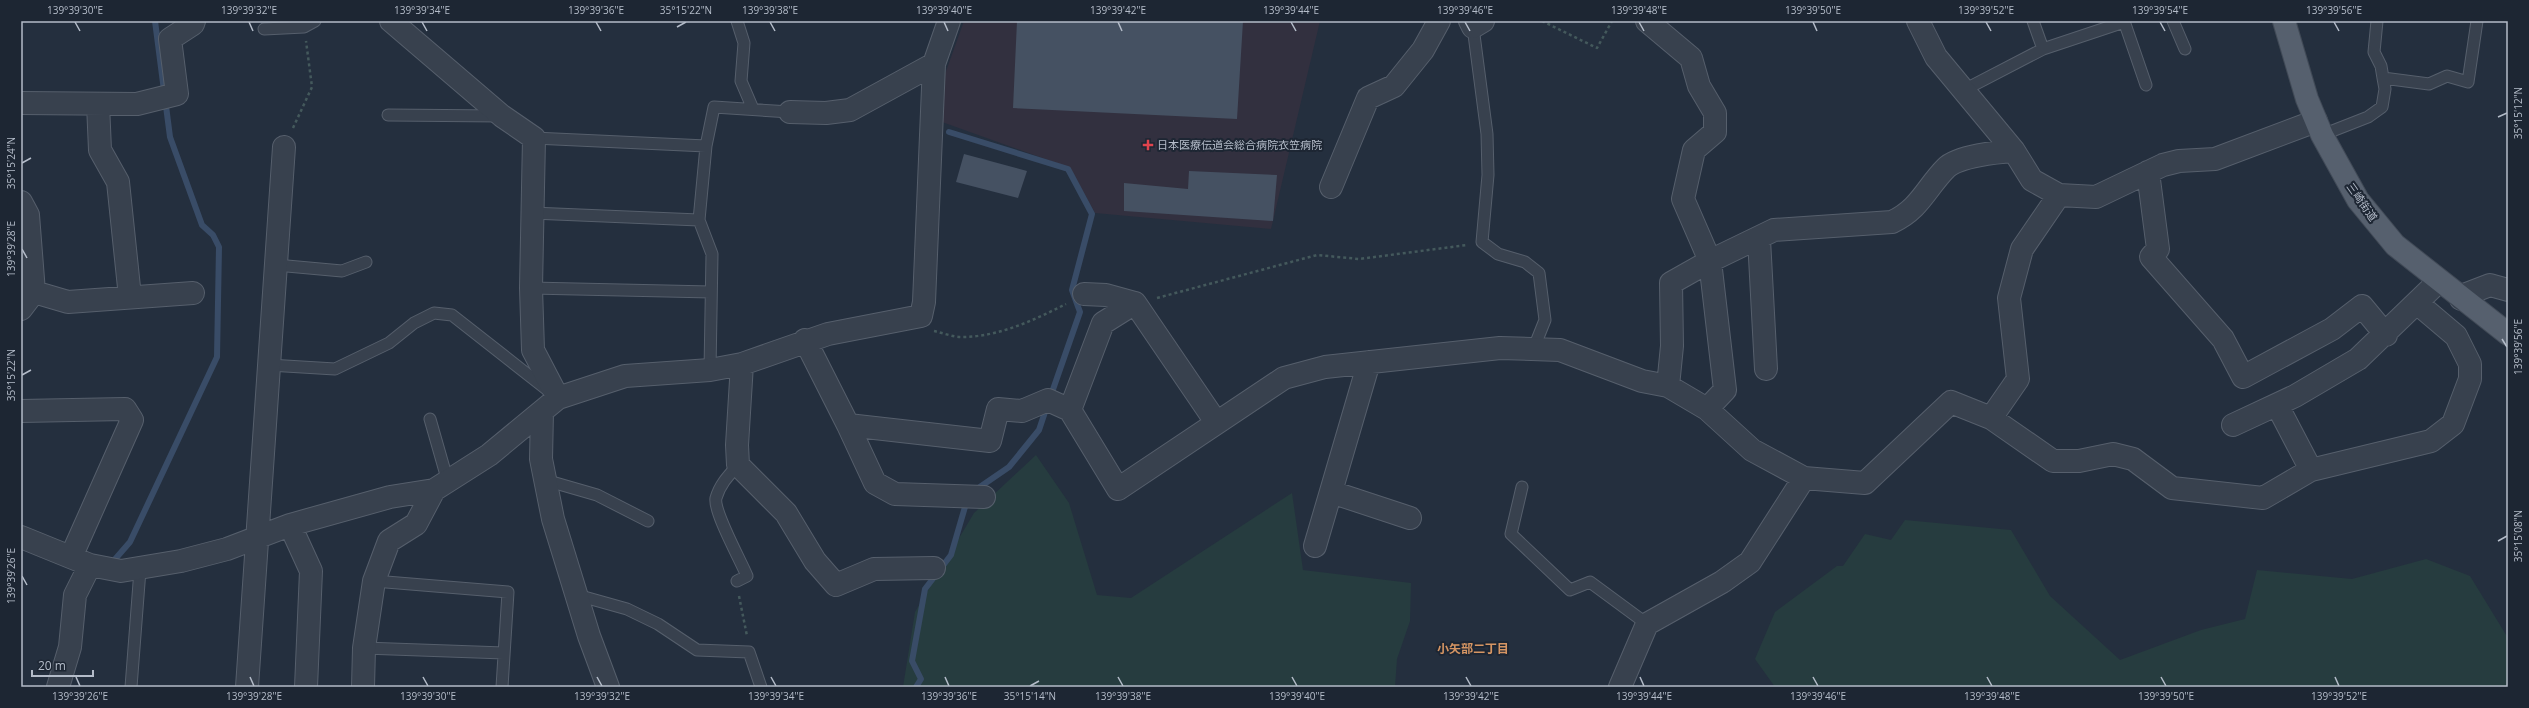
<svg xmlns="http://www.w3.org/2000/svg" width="2529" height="708" font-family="'Open Sans','Noto Sans JP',sans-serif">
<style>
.medical{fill:#32303f}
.green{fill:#263c3f}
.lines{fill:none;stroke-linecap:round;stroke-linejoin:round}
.stream{stroke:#394c67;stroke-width:6}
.building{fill:#455162}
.lane-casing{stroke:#565f6c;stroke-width:13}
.street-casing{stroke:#565f6c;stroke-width:24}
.primary-casing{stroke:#414a57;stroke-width:24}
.path{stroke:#44595c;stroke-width:2.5;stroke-dasharray:3 3;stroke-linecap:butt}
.lane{stroke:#38414e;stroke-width:11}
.street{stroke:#38414e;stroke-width:22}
.primary{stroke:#56606e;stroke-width:22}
.ticks{fill:none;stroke:#b4bcc9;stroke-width:1.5}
.health-dot{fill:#e0444e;stroke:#1d2633;stroke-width:1.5}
.labels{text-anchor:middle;stroke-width:4;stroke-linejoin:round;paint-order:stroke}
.poi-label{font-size:11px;fill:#b4bcc9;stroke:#1d2633;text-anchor:start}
.street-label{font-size:11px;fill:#b4bcc9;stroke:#1d2633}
.neighbourhood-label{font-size:12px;font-weight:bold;fill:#d59563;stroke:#1d2633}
.neatline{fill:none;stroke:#b4bcc9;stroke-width:1.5}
.ticks-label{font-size:10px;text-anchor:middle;fill:#b4bcc9}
</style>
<rect width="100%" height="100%" fill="#242f3e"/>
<path class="medical" d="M964 21H1320L1271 229 1095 213 1070 168 942 122 945 74Z"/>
<path class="green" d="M1036 455 1069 503 1097 595 1131 598 1292 493 1303 570 1411 583 1410 621 1397 659 1395 687H903L915 612 974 513Z
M1905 520 2011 530 2050 596 2120 660 2201 630 2245 619 2257 570 2352 579 2426 559 2470 576 2508 638V687H1775L1755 659 1775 612 1837 566H1843L1865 534 1891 540Z"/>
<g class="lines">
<path class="stream" d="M949 132 1068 169 1092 214 1072 290 1080 312 1050 398
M974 491 1009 467 1039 430 1047 406
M110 565 130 542 217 357 219 247 213 235 202 225 170 137 155 21
M916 687 921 679 912 661 925 589 951 555 967 500"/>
</g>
<path class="building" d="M1017 21H1243L1237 119 1013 108Z
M964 154 1027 171 1018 198 956 182Z
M1189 171 1277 175 1273 221 1124 211V183L1188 189Z"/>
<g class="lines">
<g class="lane-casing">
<path id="lane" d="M737 21 744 43 741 81 753 109
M2033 21 2043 49
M2124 21 2146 85
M2173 21 2185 49
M1473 27 1487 134 1488 175 1482 242 1498 254 1525 262 1539 273 1545 320 1533 350
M264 29 304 27 315 21
M2383 78 2429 84 2447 76 2468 82 2477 21
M1964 90 2043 49 2124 22
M388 115 500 116
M2322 135 2368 117 2382 107 2385 89 2383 78 2381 66 2374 52 2377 21
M534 138 706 146
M532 213 699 220 706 146 714 107 790 112
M699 220 712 254 710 370
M276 265 342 271 366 262
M531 288 711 292
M269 365 335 369 389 343 414 323 434 313 452 315 550 392
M430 419 448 482
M545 480 597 495 648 521
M1522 487 1511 534 1570 590 1590 582 1647 624
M374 581 508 592 502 687
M737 581 747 576C741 561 713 511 716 498 720 484 729 475 738 465
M577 595 627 609 658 624 697 650 749 652 761 687
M364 648 504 653
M131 687 140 570"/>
</g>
<g class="street-casing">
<path id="street" d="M391 21 502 116 534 138 531 288 533 350 558 398
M1470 21 1473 27 1483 21
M1647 21 1691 58 1699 86 1715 113V132L1694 150 1683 199 1710 261 1725 390 1707 409
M1918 21 1936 57 2014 151 2032 180 2059 195 2022 249 2009 298 2018 379 1991 418
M21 103 137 104 177 94 170 39 193 24 194 21
M98 104 100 150 118 182 130 297
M790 112 826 113 850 110 934 64
M2148 172 2158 249 2151 257 2223 339 2243 377 2332 329 2362 306 2386 335
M1331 187 1368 98 1394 86 1423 50 1439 21
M2059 195 2096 197 2163 165 2179 161 2215 159 2316 121
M21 202 28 215 34 292 21 309
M1759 239 1766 369
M21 281 34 292 68 302 193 293
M1084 294 1106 295 1135 303 1216 422
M2461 299 2464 295 2490 285 2508 290
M805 340 848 425 990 441 998 409 1022 411 1048 400 1070 410 1118 489 1284 378 1325 367 1500 348 1560 350 1642 381 1668 386 1707 409 1752 450 1804 478 1865 483 1951 402 1991 418 2053 461H2079L2113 454 2133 459 2172 488 2263 498 2311 470 2431 441 2453 424 2470 379V364L2456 336 2417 303
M742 364 737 445 738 465 786 513 815 561 836 585 874 569 934 568
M1668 386 1672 346 1671 283 1710 261 1774 230 1892 222C1920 209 1926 188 1946 168 1958 156 1998 152 2014 151
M2277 405 2311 470
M1070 410 1103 323 1135 303
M21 411 125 409 132 420 71 557
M542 412 541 459 553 519 589 636 608 687
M848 425 875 483 895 494 984 497
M2233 425 2295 396 2358 359 2439 281
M1331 492 1410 518
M290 525 311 571 306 687
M21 537 90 565 121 571 181 561 227 549 290 525 390 497 434 490 489 455 558 398 625 376 710 370 742 364 828 334 921 316 924 302 934 64 949 21
M1315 546 1369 362
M58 687 70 647 75 595 90 565
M247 687 284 147
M363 687 364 648 374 581 389 541 416 524 434 490
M1620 687 1647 624 1722 582 1750 562 1804 478"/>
</g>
<g class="primary-casing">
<path id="primary" d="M2284 21 2307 99 2322 135 2358 200 2395 245 2508 334"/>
</g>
<path class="path" d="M1542 21 1597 48 1612 21
M293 128 312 87 306 41
M1157 298 1317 255 1359 259 1467 245
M934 331C943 333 953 337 961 337 999 337 1034 320 1066 304
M739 596 747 636"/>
<use href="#lane" class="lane"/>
<use href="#street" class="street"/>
<use href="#primary" class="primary"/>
</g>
<path class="ticks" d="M75 22 80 31M249 22 253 31M422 22 427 31M596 22 601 31M770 22 775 31M944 22 948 31M1118 22 1122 31M1291 22 1296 31M1465 22 1470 31M1639 22 1644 31M1813 22 1817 31M1986 22 1991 31M2160 22 2165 31M2334 22 2339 31M677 27 686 22M2498 117 2507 113M22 163 31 158M22 249 27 258M2502 339 2507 347M22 375 31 370M2498 541 2507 536M22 576 27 585M76 677 80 686M250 677 254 686M423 677 428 686M597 677 602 686M771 677 776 686M945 677 949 686M1118 677 1123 686M1292 677 1297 686M1466 677 1471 686M1640 677 1644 686M1813 677 1818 686M1987 677 1992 686M2161 677 2166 686M2335 677 2339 686M1030 686 1039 681"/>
<path class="health-dot" d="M1146 139h4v4h4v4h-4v4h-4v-4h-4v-4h4z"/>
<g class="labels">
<g class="poi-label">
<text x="1157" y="149">日本医療伝道会総合病院衣笠病院</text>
</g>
<g class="street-label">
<text transform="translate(2362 202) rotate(55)" y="4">三崎街道</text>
</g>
<g class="neighbourhood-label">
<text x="1473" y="653">小矢部二丁目</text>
</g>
</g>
<rect width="2529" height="708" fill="none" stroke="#1d2633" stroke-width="44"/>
<path d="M32 670v6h61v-6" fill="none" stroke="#b4bcc9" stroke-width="2"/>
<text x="38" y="670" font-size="12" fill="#b4bcc9" stroke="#1d2633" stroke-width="3" paint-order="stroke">20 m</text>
<rect x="22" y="22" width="2485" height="664" class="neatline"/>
<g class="ticks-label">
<text x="75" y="14">139°39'30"E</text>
<text x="249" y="14">139°39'32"E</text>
<text x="422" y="14">139°39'34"E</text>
<text x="596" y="14">139°39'36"E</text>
<text x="686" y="14">35°15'22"N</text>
<text x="770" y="14">139°39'38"E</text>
<text x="944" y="14">139°39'40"E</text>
<text x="1118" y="14">139°39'42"E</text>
<text x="1291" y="14">139°39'44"E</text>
<text x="1465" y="14">139°39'46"E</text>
<text x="1639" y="14">139°39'48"E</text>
<text x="1813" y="14">139°39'50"E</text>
<text x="1986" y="14">139°39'52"E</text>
<text x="2160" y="14">139°39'54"E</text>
<text x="2334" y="14">139°39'56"E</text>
<text transform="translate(2518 113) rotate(-90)" y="4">35°15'12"N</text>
<text transform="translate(11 163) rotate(-90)" y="4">35°15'24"N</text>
<text transform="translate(11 249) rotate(-90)" y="4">139°39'28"E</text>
<text transform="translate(2518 347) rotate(-90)" y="4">139°39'56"E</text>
<text transform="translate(11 375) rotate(-90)" y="4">35°15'22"N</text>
<text transform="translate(2518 536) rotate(-90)" y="4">35°15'08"N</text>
<text transform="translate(11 576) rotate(-90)" y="4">139°39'26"E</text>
<text x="80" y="700">139°39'26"E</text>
<text x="254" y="700">139°39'28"E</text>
<text x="428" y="700">139°39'30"E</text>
<text x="602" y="700">139°39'32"E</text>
<text x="776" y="700">139°39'34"E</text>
<text x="949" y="700">139°39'36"E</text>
<text x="1030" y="700">35°15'14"N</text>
<text x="1123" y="700">139°39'38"E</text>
<text x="1297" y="700">139°39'40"E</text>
<text x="1471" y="700">139°39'42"E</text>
<text x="1644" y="700">139°39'44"E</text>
<text x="1818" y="700">139°39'46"E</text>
<text x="1992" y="700">139°39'48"E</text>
<text x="2166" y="700">139°39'50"E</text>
<text x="2339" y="700">139°39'52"E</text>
</g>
</svg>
